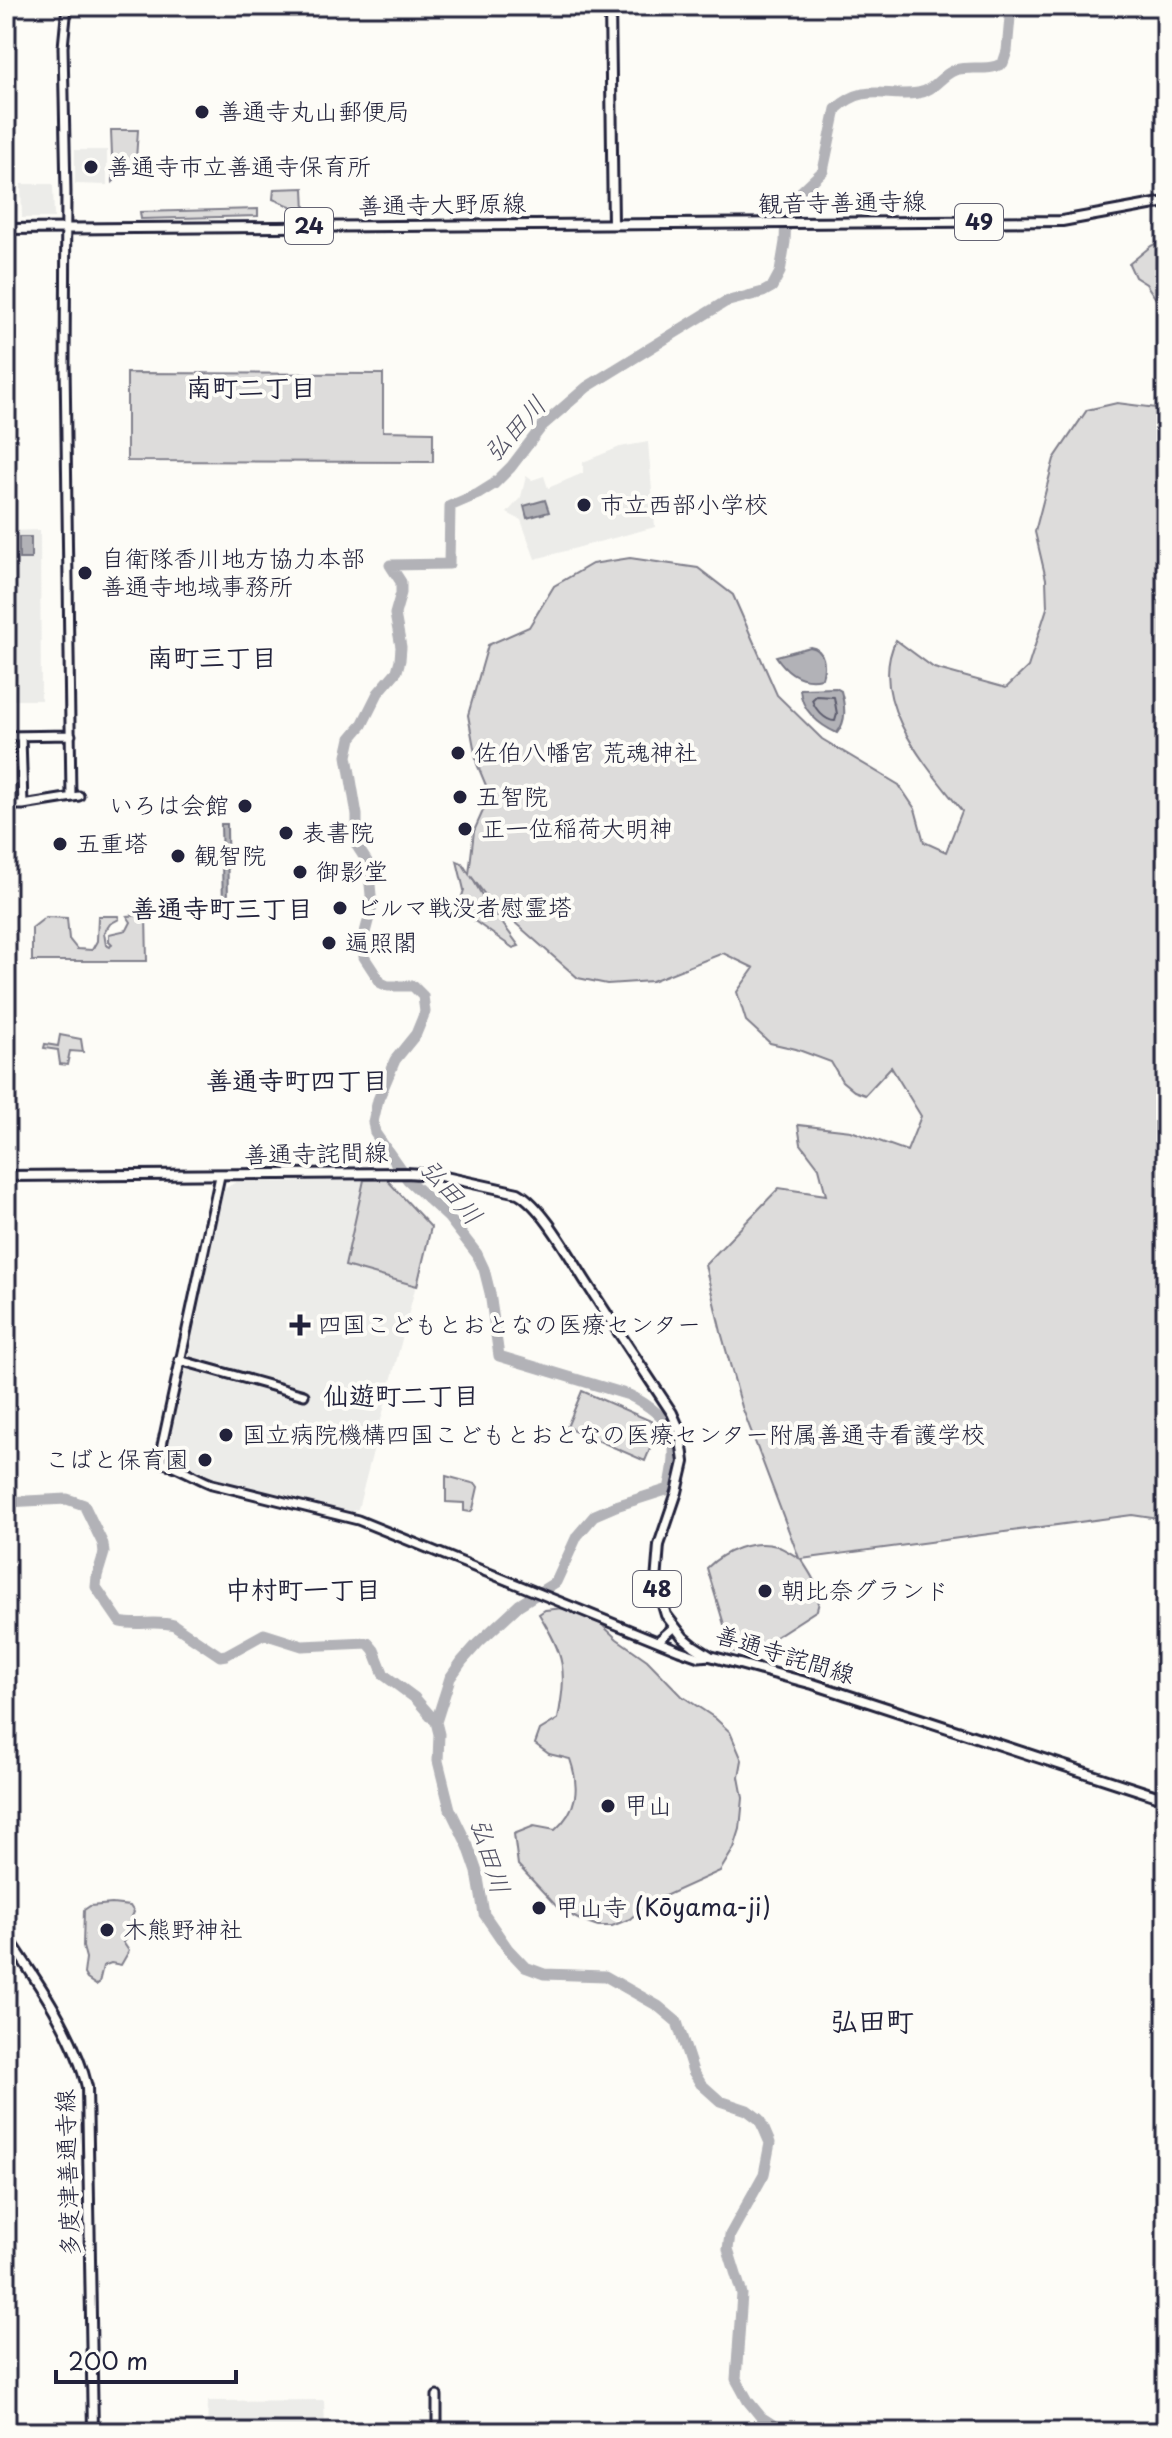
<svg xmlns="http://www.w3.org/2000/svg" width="1172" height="2438" font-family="'Playpen Sans','Klee One',sans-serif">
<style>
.built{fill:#ecece9}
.green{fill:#dddcdb;stroke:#807f8b;stroke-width:2}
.water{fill:#b2b2b7;stroke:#787885;stroke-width:2}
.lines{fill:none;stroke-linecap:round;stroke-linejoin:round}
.shore{stroke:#5c5c6d;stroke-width:2}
.river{stroke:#b2b2b7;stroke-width:11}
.minor-casing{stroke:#22223b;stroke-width:13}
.major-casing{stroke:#22223b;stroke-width:14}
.minor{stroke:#fdfcf7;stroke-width:7}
.major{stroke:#fdfcf7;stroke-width:8}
.poi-dot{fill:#22223b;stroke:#fdfcf7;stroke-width:3}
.labels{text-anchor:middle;stroke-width:8;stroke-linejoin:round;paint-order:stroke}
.shield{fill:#fdfcf7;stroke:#646373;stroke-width:2}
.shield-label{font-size:22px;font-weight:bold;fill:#22223b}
.poi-label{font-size:24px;fill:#22223b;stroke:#fdfcf7;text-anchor:start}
.street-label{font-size:24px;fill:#22223b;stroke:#fdfcf7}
.neighbourhood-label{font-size:26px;font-weight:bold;fill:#22223b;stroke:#fdfcf7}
.water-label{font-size:26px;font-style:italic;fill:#545466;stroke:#fdfcf7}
.quarter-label{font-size:28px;font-weight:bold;fill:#22223b;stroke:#fdfcf7}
</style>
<rect width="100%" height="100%" fill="#fdfcf7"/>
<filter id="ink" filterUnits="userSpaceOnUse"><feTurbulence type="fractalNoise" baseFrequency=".0125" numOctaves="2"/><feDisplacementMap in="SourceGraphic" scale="16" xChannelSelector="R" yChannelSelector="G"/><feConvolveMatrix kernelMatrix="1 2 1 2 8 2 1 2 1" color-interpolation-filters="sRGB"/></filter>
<g filter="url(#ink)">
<path class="built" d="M75 150H107V185L75 184Z
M21 184H53L54 218H22Z
M648 442 655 527 535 559 521 520 507 513 521 497 526 476 532 480 544 476 548 488 583 473V462L620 447Z
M40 530 41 700H6V531Z
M387 1180 431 1227 358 1509 347 1513 268 1494 209 1479 182 1465 165 1448 224 1189 236 1182Z
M324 2400 325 2428H309V2432H207L208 2401Z"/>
<path class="green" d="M111 130H138L136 159 113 182Z
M304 188 305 212 273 199 274 189Z
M258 209V216L141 219 140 212Z
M1166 238V314L1146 284 1135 277 1129 264 1151 246Z
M127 373 383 374V431L433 432V462L127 461Z
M1117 403 1156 408 1166 425V1520L1132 1515 801 1559C810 1574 824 1590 817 1610L749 1654 732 1651 707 1568C724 1551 752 1539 777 1546 785 1549 793 1555 799 1558L742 1407 721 1332 705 1265 779 1188 826 1195 819 1168 801 1144 798 1125 851 1131 907 1151 921 1116 891 1067 865 1095 854 1091 842 1081 831 1062 796 1049 770 1043 746 1021 737 992 754 968 723 953 652 981 607 984 578 978 489 900 471 876 483 897 519 946 513 948 466 915 459 905 464 890 457 861 462 863 469 874 474 831 490 795 477 764 468 715 488 645 529 627 554 586 592 564 630 558 698 568 733 595 777 695 822 739 899 785 915 809 924 842 946 852 962 811C928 768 866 700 896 640L934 668 1006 688 1028 667 1047 608 1046 579 1035 532 1054 459 1087 410Z
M146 915 147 961H32V928L46 917 67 918 69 939 77 949 92 950 97 941 98 916H118L119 919 110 924 104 933 106 945 110 947 112 944 109 941V934L127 930 131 922 127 916Z
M60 1035 81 1039 83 1052 70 1051 67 1065 60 1064 58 1050 44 1048 45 1044 58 1046Z
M364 1180H387L431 1227 417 1286 345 1266Z
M582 1391 660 1425 645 1461 567 1427Z
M446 1476 476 1484 478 1487 473 1509 470 1512 464 1511V1503L446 1502Z
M564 1608 600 1623 617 1639 647 1660 682 1696 715 1718 730 1732 742 1760 739 1777 743 1798 740 1829 734 1848 720 1871 647 1904 630 1919 612 1926H598L578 1919 558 1908 518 1865 514 1834 534 1826 555 1830C578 1809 580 1788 570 1759L549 1754 535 1744 540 1730 558 1719C567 1670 565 1656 539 1614L545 1610Z
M112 1904 130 1906 134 1912 130 1921 133 1931 123 1942 129 1951 121 1965 111 1963 103 1966 99 1983 96 1985 87 1979 84 1974 86 1958 83 1947 84 1910 90 1906Z"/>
<path class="water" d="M545 500 549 512 527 518 524 506Z
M19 537H31V559H19Z
M810 647C825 649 826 666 822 678 801 683 787 673 776 656Z
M836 688 841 691C845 706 847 721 837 733 819 725 801 710 800 689Z
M221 824H227L228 904H223Z"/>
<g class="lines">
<path class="shore" d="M816 696 834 697 837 714 835 721C825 721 815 709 812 700Z"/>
<path class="river" d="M6 1502 67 1499 84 1505 103 1544 104 1553 97 1576 96 1587 120 1622C138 1626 156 1620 174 1625L220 1656 226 1655 264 1634 302 1646 368 1643 374 1650 384 1675 415 1698 436 1722
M784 2432 761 2417 748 2401 736 2379 742 2294 728 2249 730 2235 764 2174 770 2143 764 2129 759 2119 747 2110 720 2101 701 2084 693 2071 677 2022 658 2006 605 1976 544 1974 525 1967 508 1949 484 1914 477 1872 468 1846 450 1809 438 1761 439 1734 436 1722 450 1678 462 1661 478 1643 519 1605 556 1582 577 1536 595 1515 616 1506 669 1489C681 1440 675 1418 629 1395L499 1356 490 1293 484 1269 477 1254 449 1218 408 1180 375 1133 373 1122 378 1100 395 1060 416 1034 425 1012 423 996 413 986H388L381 983 364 957 363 940 372 906 368 863 357 846V815L347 756 351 738 362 725 378 693 397 671 400 660 401 647 395 614 401 593V582L390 565 449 564 450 506 478 494 494 484 511 467 543 425 587 387 725 302 763 292 772 287 780 272 785 242 786 213 789 203 823 171 836 109C866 82 885 98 918 93 934 91 941 75 955 70 971 65 988 72 1003 63L1007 51 1011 6"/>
<g class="minor-casing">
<path id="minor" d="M67 6 63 47 66 193 65 364 71 797
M6 736 71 735
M21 736 23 805
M6 805H23L79 796
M220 1176 161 1450 162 1463C176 1464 197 1479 212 1484L358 1520 679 1650 699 1657 710 1656
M179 1360 304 1395
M658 1641 674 1627
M437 2396V2432"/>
</g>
<g class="major-casing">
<path id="major" d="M610 6 613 224
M6 229 1062 221 1166 202
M6 1176 406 1173 436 1175 518 1193C543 1207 570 1257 586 1282 614 1326 643 1369 672 1413L680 1431 684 1462 677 1492 659 1545 656 1582 666 1615 683 1637 694 1646 710 1656 813 1684 1166 1799
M6 1935C36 1979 75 2035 87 2087L93 2432"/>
</g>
<use href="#minor" class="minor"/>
<use href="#major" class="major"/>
</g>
</g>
<g class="poi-dot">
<circle cx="202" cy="112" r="8"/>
<circle cx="91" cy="167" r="8"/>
<circle cx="584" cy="505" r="8"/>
<circle cx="85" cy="573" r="8"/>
<circle cx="458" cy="753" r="8"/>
<circle cx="460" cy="797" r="8"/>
<circle cx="245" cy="806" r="8"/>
<circle cx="465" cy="829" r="8"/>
<circle cx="286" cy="833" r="8"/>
<circle cx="60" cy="844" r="8"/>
<circle cx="178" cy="856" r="8"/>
<circle cx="300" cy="872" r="8"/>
<circle cx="340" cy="908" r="8"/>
<circle cx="329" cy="943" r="8"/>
<path d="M296 1313h8v8h8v8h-8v8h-8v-8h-8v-8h8z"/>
<circle cx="226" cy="1435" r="8"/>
<circle cx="205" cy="1460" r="8"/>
<circle cx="765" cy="1591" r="8"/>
<circle cx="608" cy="1806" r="8"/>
<circle cx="539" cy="1908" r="8"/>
<circle cx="107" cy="1930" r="8"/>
</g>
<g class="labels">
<g class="shield">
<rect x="955" y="204" width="48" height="36" rx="6"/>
<rect x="285" y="208" width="48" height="36" rx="6"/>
<rect x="633" y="1571" width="48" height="36" rx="6"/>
</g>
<g class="shield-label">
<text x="979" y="230">49</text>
<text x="309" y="234">24</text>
<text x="657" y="1597">48</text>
</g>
<g class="poi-label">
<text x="218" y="120">善通寺丸山郵便局</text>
<text x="107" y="175">善通寺市立善通寺保育所</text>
<text x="600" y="513">市立西部小学校</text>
<text x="101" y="567">自衛隊香川地方協力本部<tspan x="101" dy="28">善通寺地域事務所</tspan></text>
<text x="474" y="761">佐伯八幡宮 荒魂神社</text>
<text x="476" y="805">五智院</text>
<text x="229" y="814" text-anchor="end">いろは会館</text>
<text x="481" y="837">正一位稲荷大明神</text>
<text x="302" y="841">表書院</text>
<text x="76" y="852">五重塔</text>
<text x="194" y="864">観智院</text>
<text x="316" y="880">御影堂</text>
<text x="356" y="916">ビルマ戦没者慰霊塔</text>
<text x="345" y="951">遍照閣</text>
<text x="318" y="1333">四国こどもとおとなの医療センター</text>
<text x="242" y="1443">国立病院機構四国こどもとおとなの医療センター附属善通寺看護学校</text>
<text x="189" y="1468" text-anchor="end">こばと保育園</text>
<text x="781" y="1599">朝比奈グランド</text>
<text x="624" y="1814">甲山</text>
<text x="555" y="1916">甲山寺 (Kōyama-ji)</text>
<text x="123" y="1938">木熊野神社</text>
</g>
<g class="street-label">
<text transform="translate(842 203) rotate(-1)" y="8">観音寺善通寺線</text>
<text transform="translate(442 205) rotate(-1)" y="8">善通寺大野原線</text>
<text transform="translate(316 1154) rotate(-1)" y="8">善通寺詫間線</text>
<text transform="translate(785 1655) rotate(17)" y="8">善通寺詫間線</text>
<text transform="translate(68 2173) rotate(-92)" y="8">多度津善通寺線</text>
</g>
<g class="neighbourhood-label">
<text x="251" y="397">南町二丁目</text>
<text x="212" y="667">南町三丁目</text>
<text x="222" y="918">善通寺町三丁目</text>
<text x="297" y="1090">善通寺町四丁目</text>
<text x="401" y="1405">仙遊町二丁目</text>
<text x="303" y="1599">中村町一丁目</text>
</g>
<g class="water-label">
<text transform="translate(515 429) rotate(-48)" y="9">弘田川</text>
<text transform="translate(451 1192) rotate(48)" y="9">弘田川</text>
<text transform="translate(490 1856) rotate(73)" y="9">弘田川</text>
</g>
<g class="quarter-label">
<text x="872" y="2031">弘田町</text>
</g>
</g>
<rect width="1172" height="2438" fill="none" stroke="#fdfcf7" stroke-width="32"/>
<rect x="16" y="16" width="1140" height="2406" fill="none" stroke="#22223b" stroke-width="3" filter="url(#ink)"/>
<path d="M56 2370v12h180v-12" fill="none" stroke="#22223b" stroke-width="4"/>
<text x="68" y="2370" font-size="24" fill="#22223b" stroke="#fdfcf7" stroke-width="6" paint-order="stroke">200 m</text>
</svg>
